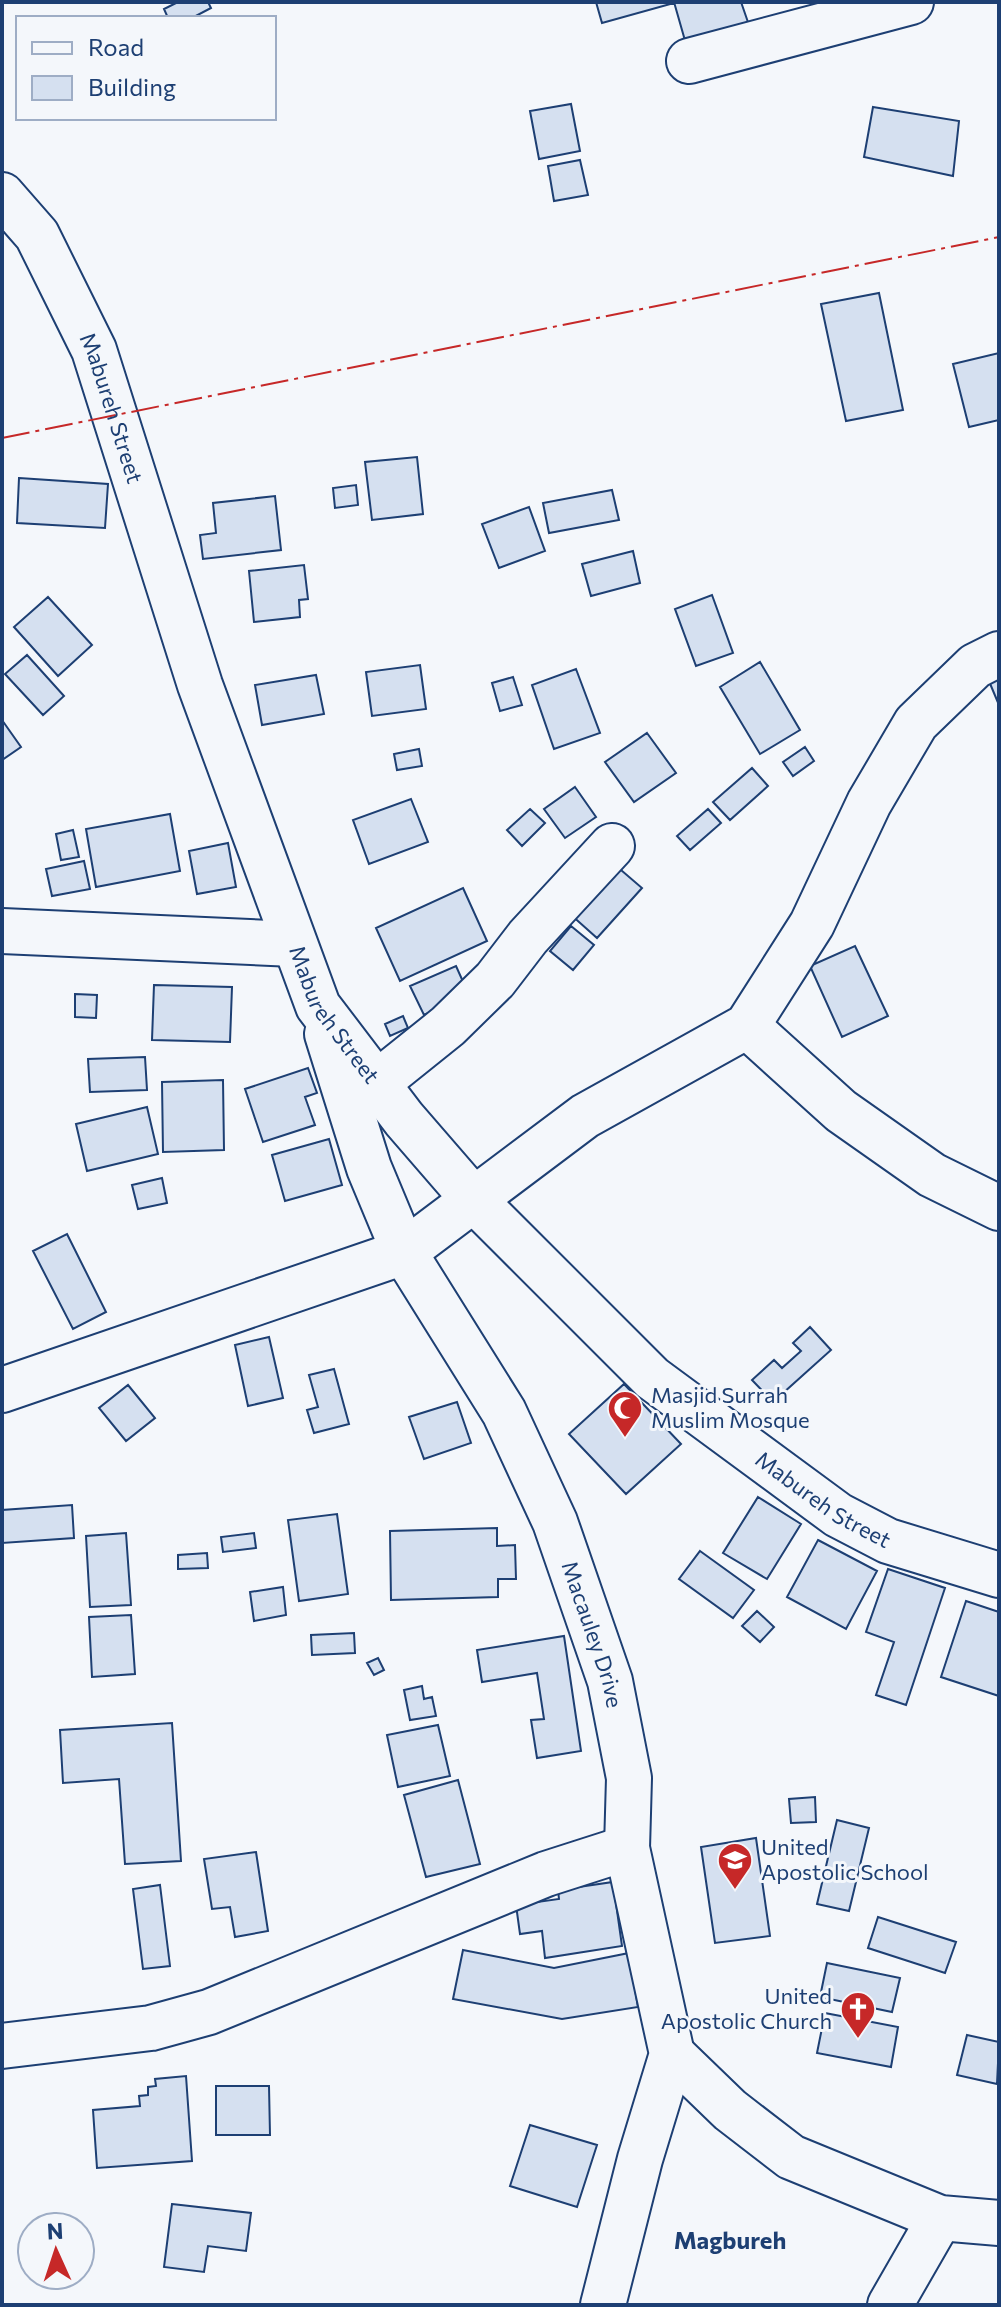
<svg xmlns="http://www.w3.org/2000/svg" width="1001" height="2307" font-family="Commissioner,sans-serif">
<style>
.building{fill:#d5e0f0;stroke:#1d3f73;stroke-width:2}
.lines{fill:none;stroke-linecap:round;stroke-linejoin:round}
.minor-casing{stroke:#1d3f73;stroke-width:48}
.minor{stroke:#f4f7fb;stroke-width:44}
.power{stroke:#c62828;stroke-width:2;stroke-dasharray:28 6 4 6;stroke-linecap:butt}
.labels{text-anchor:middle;stroke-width:6;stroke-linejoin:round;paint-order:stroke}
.street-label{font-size:22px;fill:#1d3f73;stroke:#f4f7fb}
.poi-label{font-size:22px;fill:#1d3f73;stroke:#f4f7fb;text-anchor:start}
.neighbourhood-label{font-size:24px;font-weight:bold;fill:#1d3f73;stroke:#f4f7fb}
</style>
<rect width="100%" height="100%" fill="#f4f7fb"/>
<path class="building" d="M178 2H208L211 8 192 18H168L164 9Z
M596 2H674V3L602 23Z
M674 2H741L750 28 686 44Z
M571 104 580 151 539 159 530 111Z
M873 107 959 121 953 176 864 157Z
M580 160 588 195 554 201 548 166Z
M879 293 903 410 846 421 821 304Z
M999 353V420L969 427 953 364Z
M417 457 423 514 372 520 365 462Z
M19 478 108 484 105 528 17 523Z
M356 485 358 505 335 508 333 488Z
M612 490 619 520 549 533 543 503Z
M275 496 281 550 203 559 200 535 216 533 213 503Z
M529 507 545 551 499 568 482 524Z
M633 551 640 583 591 596 582 564Z
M304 565 308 599 299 600 300 617 254 622 249 571Z
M712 595 733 653 696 666 675 609Z
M48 597 92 645 58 676 14 627Z
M27 655 64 696 43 715 5 674Z
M760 662 800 730 760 754 720 687Z
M420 665 426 709 372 716 366 672Z
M576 669 600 733 554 749 532 685Z
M999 669V705L986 674Z
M316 675 324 714 262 725 255 685Z
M513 677 522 705 500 711 492 683Z
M2 720 21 747 2 760Z
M647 733 676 773 634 802 605 762Z
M805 747 814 761 793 776 783 762Z
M419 749 422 766 397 770 394 754Z
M752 768 768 786 730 820 713 802Z
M575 787 596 817 565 838 544 809Z
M411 799 428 842 369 864 353 820Z
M530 809 545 823 522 846 507 830Z
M708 809 721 823 690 850 677 836Z
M170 814 180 871 96 887 86 829Z
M73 830 79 857 61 860 56 834Z
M228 843 236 887 197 894 189 851Z
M84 861 90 889 52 896 46 869Z
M614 864 642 888 597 938 570 914Z
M463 888 487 941 400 981 376 928Z
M571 926 594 945 573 970 550 951Z
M855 946 888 1016 842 1037 810 966Z
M456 966 469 995 424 1015 410 986Z
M154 985 232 987 230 1042 152 1040Z
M75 994 97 995 96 1018 75 1017Z
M403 1016 408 1028 390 1036 385 1024Z
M145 1057 147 1090 90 1092 88 1059Z
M308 1068 317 1093 305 1097 315 1125 263 1142 245 1089Z
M223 1080 224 1150 163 1152 162 1082Z
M147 1107 158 1154 87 1171 76 1124Z
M329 1139 342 1185 285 1201 272 1155Z
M162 1178 167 1203 138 1209 132 1185Z
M67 1234 106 1312 73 1329 33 1251Z
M810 1327 831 1350 773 1402 752 1380 774 1360 782 1368 801 1351 793 1343Z
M269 1337 283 1398 248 1406 235 1345Z
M334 1369 349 1424 314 1433 307 1410 318 1407 309 1375Z
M624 1384 681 1444 626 1494 569 1434Z
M128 1385 155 1418 126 1441 99 1408Z
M457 1402 471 1443 424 1459 409 1417Z
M758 1497 801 1524 767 1579 723 1553Z
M72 1505 74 1538 2 1543V1510Z
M337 1514 348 1594 299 1601 288 1520Z
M497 1528V1546L515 1545 516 1579H498V1597L391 1600 390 1531Z
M126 1533 131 1605 90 1607 86 1536Z
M254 1533 256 1548 223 1552 221 1537Z
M818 1540 877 1571 846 1629 787 1597Z
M700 1551 754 1590 733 1618 679 1579Z
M207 1553 208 1568 178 1569V1555Z
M888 1569 945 1588 906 1705 876 1695 894 1642 866 1632Z
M283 1587 286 1615 254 1621 250 1592Z
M966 1601 999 1612V1696L941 1677Z
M757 1611 774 1627 760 1642 742 1626Z
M131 1615 135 1674 92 1677 89 1617Z
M354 1633 355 1653 312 1655 311 1635Z
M564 1636 581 1751 537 1758 531 1720 544 1719 537 1673 482 1682 477 1650Z
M378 1658 384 1670 374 1675 367 1663Z
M422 1686 424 1699 432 1697 436 1716 410 1720 404 1690Z
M172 1723 181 1861 125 1864 119 1779 63 1783 60 1730Z
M438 1725 450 1776 398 1787 387 1735Z
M458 1780 480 1864 426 1877 404 1795Z
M815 1797 816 1822 791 1823 789 1799Z
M837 1820 869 1828 849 1911 817 1904Z
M756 1838 770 1936 715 1943 701 1847Z
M256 1852 268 1931 235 1937 230 1907 212 1909 204 1859Z
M613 1882 622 1946 545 1958 542 1931 520 1934 516 1905 559 1899 558 1890Z
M160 1885 170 1966 143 1969 133 1889Z
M878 1917 956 1942 945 1973 868 1948Z
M463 1950 554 1968 629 1953 638 2007 562 2019 453 1999Z
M827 1963 900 1978 892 2012 820 1997Z
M825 2013 898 2027 891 2067 817 2053Z
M967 2035 999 2042 997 2084 957 2075Z
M186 2076 192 2161 97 2168 93 2110 140 2106 139 2096 148 2095V2087L156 2086 155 2079Z
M216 2086H269L270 2135H216Z
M530 2125 597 2145 577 2207 510 2186Z
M172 2204 251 2213 246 2251 208 2246 204 2272 164 2267Z"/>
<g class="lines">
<g class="minor-casing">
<g id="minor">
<path d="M689 61 911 2"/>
<path id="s1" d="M2 195 37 235 94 350 200 685 318 1006 404 1119 475 1201 652 1378 838 1515 888 1541 999 1575"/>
<path d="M2 931 294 944"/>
<path d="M747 1026 841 1111 932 1175 999 1208"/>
<path id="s2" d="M327 1034 369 1168 404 1252 504 1412 555 1522 610 1681 629 1778 627 1848 672 2054 640 2159 603 2305"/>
<path d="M377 1083 448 1026 495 980 528 937 612 846"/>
<path d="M2 1390 404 1252 585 1116 747 1026 812 924 869 803 916 723 975 666 999 654"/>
<path d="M2 2046 151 2028 209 2012 546 1874 627 1848"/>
<path d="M672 2054 730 2110 791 2157 940 2218 999 2223"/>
<path d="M890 2305 940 2218"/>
</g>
</g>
<use href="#minor" class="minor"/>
<path class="power" d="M2 438 999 237"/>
</g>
<defs>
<g id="mosque-pin" transform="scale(1.8)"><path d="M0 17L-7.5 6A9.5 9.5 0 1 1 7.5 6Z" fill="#c62828" stroke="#f4f7fb"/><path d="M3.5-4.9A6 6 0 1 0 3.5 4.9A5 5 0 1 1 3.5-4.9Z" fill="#fff"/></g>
<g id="school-pin" transform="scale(1.8)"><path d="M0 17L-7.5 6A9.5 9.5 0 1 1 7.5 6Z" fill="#c62828" stroke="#f4f7fb"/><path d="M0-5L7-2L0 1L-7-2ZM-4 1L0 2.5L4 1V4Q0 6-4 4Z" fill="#fff"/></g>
<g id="church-pin" transform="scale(1.8)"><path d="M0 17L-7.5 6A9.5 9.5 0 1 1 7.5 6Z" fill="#c62828" stroke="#f4f7fb"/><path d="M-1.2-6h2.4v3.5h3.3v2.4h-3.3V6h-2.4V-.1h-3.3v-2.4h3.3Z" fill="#fff"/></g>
</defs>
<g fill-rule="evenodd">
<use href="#mosque-pin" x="625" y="1408"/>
<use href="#school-pin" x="735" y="1860"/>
<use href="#church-pin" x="858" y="2009"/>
</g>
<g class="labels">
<g class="street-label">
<text dy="8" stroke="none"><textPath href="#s1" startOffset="242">Mabureh Street</textPath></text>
<text dy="8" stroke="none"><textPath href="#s1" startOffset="890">Mabureh Street</textPath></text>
<text dy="8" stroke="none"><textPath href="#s1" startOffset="1586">Mabureh Street</textPath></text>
<text dy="8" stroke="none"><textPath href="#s2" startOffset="660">Macauley Drive</textPath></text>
</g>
<g class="poi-label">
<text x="651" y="1403">Masjid Surrah<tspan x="651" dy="25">Muslim Mosque</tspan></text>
<text x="761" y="1855">United<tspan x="761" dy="25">Apostolic School</tspan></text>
<text x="832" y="2004" text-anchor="end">United<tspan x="832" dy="25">Apostolic Church</tspan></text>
</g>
<g class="neighbourhood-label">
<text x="730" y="2249">Magbureh</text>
</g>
</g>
<rect width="1001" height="2307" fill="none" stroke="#1d3f73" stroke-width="8"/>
<rect x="16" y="16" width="260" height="104" fill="#f4f7fb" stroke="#9eadc5" stroke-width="2"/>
<rect x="32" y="42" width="40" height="12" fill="#f4f7fb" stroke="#9eadc5" stroke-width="2"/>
<text x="88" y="56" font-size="24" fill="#1d3f73">Road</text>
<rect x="32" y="76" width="40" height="24" fill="#d5e0f0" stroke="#9eadc5" stroke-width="2"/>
<text x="88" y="96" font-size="24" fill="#1d3f73">Building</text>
<g transform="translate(56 2251) rotate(357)"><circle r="38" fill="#f4f7fb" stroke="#9eadc5" stroke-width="2"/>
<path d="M0-6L14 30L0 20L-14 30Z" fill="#c62828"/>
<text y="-12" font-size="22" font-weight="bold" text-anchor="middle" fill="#1d3f73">N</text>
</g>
</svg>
